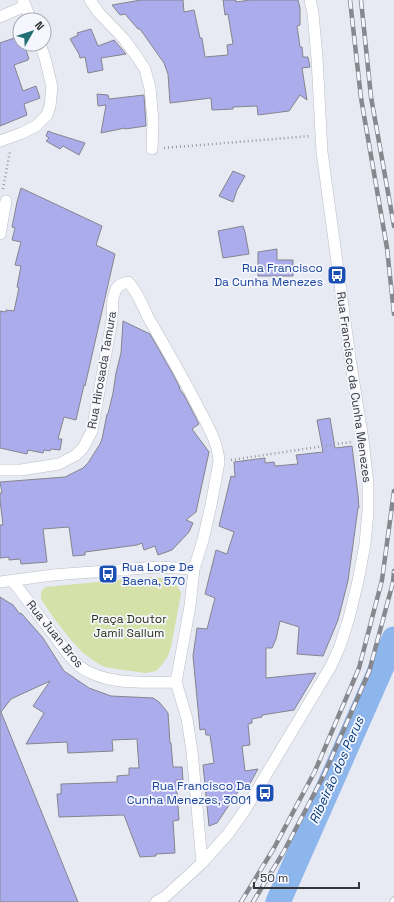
<svg xmlns="http://www.w3.org/2000/svg" width="394" height="902" font-family="'Space Grotesk',sans-serif">
<style>
.green{fill:#d6e1a9}
.lines{fill:none;stroke-linecap:round;stroke-linejoin:round}
.river{stroke:#8db6ed;stroke-width:25}
.building{fill:#abacec;stroke:#85858e}
.lane-casing{stroke:#bcbec7;stroke-width:7}
.street-casing{stroke:#bcbec7;stroke-width:12}
.path{stroke:#999aa1;stroke-width:2.5;stroke-dasharray:1 3;stroke-linecap:butt}
.lane{stroke:#fff;stroke-width:5.5}
.street{stroke:#fff;stroke-width:11}
.rail-casing{stroke:#86888e;stroke-width:4.5}
.rail{stroke:#f5f6fe;stroke-width:3;stroke-dasharray:9;stroke-linecap:butt}
.labels{text-anchor:middle;stroke-width:3.5;stroke-linejoin:round;paint-order:stroke}
.transit-label{font-size:12px;fill:#164399;stroke:#f5f6fe;text-anchor:end}
.street-label{font-size:12px;fill:#343538;stroke:#f5f6fe}
.park-label{font-size:12px;fill:#2b3012;stroke:#f5f6fe}
.water-label{font-size:13px;font-style:italic;fill:#023b7b;stroke:#f5f6fe}
</style>
<rect width="100%" height="100%" fill="#e7e9f3"/>
<path class="green" d="M148 577C161 577 177 579 181 594L171 647 168 656 161 666 156 671 146 673 123 670 105 667 97 663 83 653 71 640 53 617 41 599V593L42 590 46 587Z"/>
<g class="lines">
<path class="river" d="M278 902 394 639"/>
</g>
<path class="building" d="M141 0H183L184 12 194 10 200 38H202L205 57 228 55 227 45 233 44 228 14 225 15 223 0H236V2L250 0H298L300 8V25L297 26 300 47H302L303 57H308L310 67 302 68 307 100 300 95 289 111 258 115 257 106 233 107V109L212 110 211 98 170 103 168 74 164 63 140 29H138L125 14 120 15 112 5Z
M91 29 98 46 114 40 126 54 101 58 103 70 88 73 85 57 80 58 79 54 70 39 78 35 77 33Z
M20 36V44H24L29 59H28V60L14 65 23 91 36 86 40 98 24 104 27 115 0 126V43Z
M97 94 108 95 109 99 144 95 146 126 125 129V128L101 133 106 105 98 106Z
M48 131 53 133 85 143 79 155 63 146 60 149 46 141 49 138 46 136Z
M233 171 245 176 237 190 233 202 219 196Z
M21 188 102 226 96 245 115 254 85 386 84 385 76 420 64 417 58 439H62L60 450 51 449 50 451 44 450 43 453 28 450 27 454 0 448V311L6 312V310L14 311 19 288 17 287 21 266 15 265 21 242 12 240 15 228 12 227 17 202Z
M243 226 245 232 249 254 223 258 218 231Z
M277 249V260H293V276H258V252Z
M123 321 150 334 174 376 180 388H179L184 395 199 424 192 429 209 452 196 512 186 520 193 523 189 532 172 550 158 555 155 546 144 550 142 543 137 545 85 552V555L73 556 69 527 43 529 47 562 21 564 20 559 9 560V557L0 558V525H3L0 500V493H2L0 482 65 477 83 468 88 463 100 444 102 439 107 414H108L113 393 116 373 121 353Z
M330 418 335 448 352 446 358 495 359 508H358L348 581 338 620 323 656 297 654 299 627 280 621 276 639 272 648H266V678L316 673 294 710 262 715V717L252 719V723L248 724 250 745 242 746 245 771 258 769 248 787 242 786 217 823 209 826 203 765 214 763 210 735H206L205 729 200 730 193 656 197 628 207 629 215 598 205 594 216 550 227 554 234 532 219 526 231 476 235 477 234 462 265 458V463L274 462 275 466 298 464 296 455 323 452 317 420Z
M0 597 13 605 20 614 21 613 37 631 43 638 64 671 89 688 111 696 153 698 159 702 165 709 168 713 170 743H171L173 767H182L183 780H176L179 820 173 821 175 853 156 854V856L140 857 124 815 59 817 57 794H61V784L117 782V776L129 775V768H139L137 739 112 740 113 751 68 753 67 742 26 744 44 713 33 706 50 681 11 699 1 712 78 902H0Z"/>
<g class="lines">
<g class="lane-casing">
<path id="lane" d="M393 902 394 900"/>
</g>
<g class="street-casing">
<path id="street" d="M23 0 31 20
M90 0 99 13 124 39 137 57 145 69 150 88 153 121 152 149
M0 17 25 6
M0 141 22 133 36 126 47 115 50 106 52 87 45 58 40 44
M0 234 6 201
M0 470H21L59 464 76 455 83 448 92 431 112 320 113 298 116 289 120 285 124 283 128 282C138 292 143 307 149 319 166 348 182 376 197 405 206 423 218 441 219 462L211 505 203 540 194 569 190 606 176 682 187 719 192 751 202 863
M12 580C26 598 39 616 53 634 64 648 74 666 91 673 117 685 148 682 176 682
M0 582 53 575 158 567 194 569
M156 902 166 896 202 863 228 834 245 810 300 718 331 666 340 646 349 618 358 581 365 544 368 511V484L363 440 350 358 322 152 317 58 313 13 310 0"/>
</g>
<path class="path" d="M164 148 311 136
M3 189 10 151
M231 460 351 442"/>
<use href="#lane" class="lane"/>
<use href="#street" class="street"/>
<g class="rail-casing">
<path id="rail" d="M350 0 361 98 387 248 394 314
M361 0 371 97 394 226
M241 902 274 848 315 771 359 668 382 580 394 491
M253 902 283 853 324 775 369 672 393 582 394 571"/>
</g>
<use href="#rail" class="rail"/>
</g>
<defs>
<g id="bus-square" transform="scale(1)"><rect x="-9" y="-9" width="18" height="18" rx="4" fill="#1a4fb4" stroke="#f5f6fe"/><path d="M-5-6H5V4H4V6H2V4H-2V6H-4V4H-5ZM-3.5-4V0h7V-4ZM-3.5 1.2v1.5H-2V1.2ZM2 1.2v1.5H3.5V1.2Z" fill="#fff"/></g>
</defs>
<g fill-rule="evenodd">
<use href="#bus-square" x="337" y="275"/>
<use href="#bus-square" x="108" y="574"/>
<use href="#bus-square" x="265" y="793"/>
</g>
<g class="labels">
<g class="transit-label">
<text x="323" y="272">Rua Francisco<tspan x="323" dy="14">Da Cunha Menezes</tspan></text>
<text x="122" y="571" text-anchor="start">Rua Lope De<tspan x="122" dy="14">Baena, 570</tspan></text>
<text x="251" y="790">Rua Francisco Da<tspan x="251" dy="14">Cunha Menezes, 3001</tspan></text>
</g>
<g class="street-label">
<text transform="translate(102 370) rotate(-80)" y="4">Rua Hirosada Tamura</text>
<text transform="translate(354 387) rotate(82)" y="4">Rua Francisco da Cunha Menezes</text>
<text transform="translate(55 634) rotate(51)" y="4">Rua Juan Bros</text>
</g>
<g class="park-label">
<text x="129" y="623">Praça Doutor<tspan x="129" dy="14">Jamil Sallum</tspan></text>
</g>
<g class="water-label">
<text transform="translate(336 770) rotate(-66)" y="5">Ribeirão dos Perus</text>
</g>
</g>
<g transform="translate(32 32) rotate(51)"><circle r="19" fill="#f5f6fe" stroke="#a8a9af"/>
<path d="M0-3L7 15L0 10L-7 15Z" fill="#246f74"/>
<text y="-6" font-size="11" font-weight="bold" text-anchor="middle" fill="#343538">N</text>
</g>
<path d="M254 882v6h105v-6" fill="none" stroke="#343538" stroke-width="2"/>
<text x="260" y="882" font-size="12" fill="#343538" stroke="#f5f6fe" stroke-width="3" paint-order="stroke">50 m</text>
</svg>
